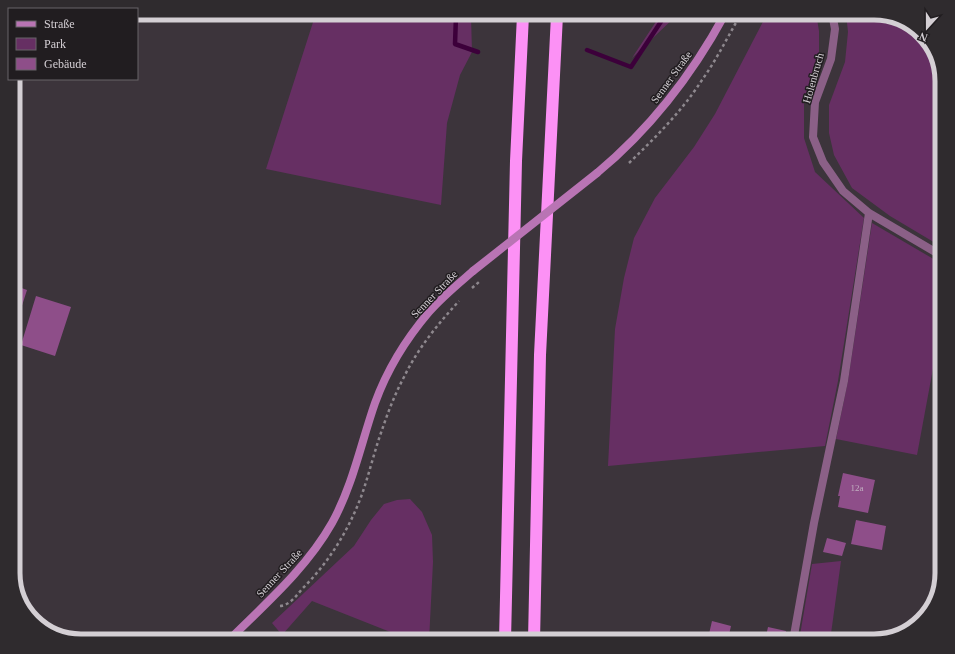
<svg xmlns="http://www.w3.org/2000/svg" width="955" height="654" font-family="Georgia,serif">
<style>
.green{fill:#662f63}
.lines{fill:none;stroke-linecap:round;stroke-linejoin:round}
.stream{stroke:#3c003a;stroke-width:4.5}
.building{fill:#8e4e89}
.path{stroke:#8e888e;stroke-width:2.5;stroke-dasharray:3 3;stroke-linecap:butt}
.street{stroke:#8b6087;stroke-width:8}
.secondary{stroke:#b974b4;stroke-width:8}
.highway{stroke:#fc91f5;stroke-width:12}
.path-bridge{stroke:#8e888e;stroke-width:2.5;stroke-dasharray:3 3;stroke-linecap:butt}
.secondary-bridge{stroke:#b974b4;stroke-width:8}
.labels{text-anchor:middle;stroke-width:3;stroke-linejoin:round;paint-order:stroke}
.number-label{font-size:9px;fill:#c2afc1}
.street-label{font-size:11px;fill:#d4cfd4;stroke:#211d20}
.rim{fill:none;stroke:#d4cfd4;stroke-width:5}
</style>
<rect width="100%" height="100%" fill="#3c343b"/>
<path class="green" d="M816 13 819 31V58L804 99V138L815 172 864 218 838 381 825 446 608 466 615 329 624 278 634 238 655 198 694 147 715 114 767 14Z
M846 13H874L912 25 933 47 942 81V247L890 216 852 188 834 155 829 133V105L845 62 848 32Z
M661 14H678L632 58Z
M315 16H471L472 52 460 75 447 123 441 205 266 169Z
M872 223 942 264V320L917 455 836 439 848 381Z
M410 499 422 512 432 535 433 562 429 641H413L312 601 282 635 272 623 354 546 371 520 384 504 397 500Z
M841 561 830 641H799L812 564Z"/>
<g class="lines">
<path class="stream" d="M456 16 455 44 478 52
M587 50 631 67 666 14"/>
</g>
<path class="building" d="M13 285 27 290 17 321 13 320Z
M36 296 71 307 55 356 21 345Z
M843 473 875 480 868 513 838 507 840 496H838Z
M856 520 886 526 882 550 851 544Z
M827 538 846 543 842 556 823 552Z
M712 621 731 626 728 639 736 641H700L702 633 709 634Z
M768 627 786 631 784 641H765Z"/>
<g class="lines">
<path class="path" d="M629 163C656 137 682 111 702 80 717 59 728 36 741 14
M280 606C290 605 296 596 303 588 329 562 348 531 361 497 369 475 374 452 382 430 388 412 395 394 404 377 418 348 438 324 459 301"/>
<path class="street" d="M832 13 835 29 831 59 815 102 813 137 823 162 843 191 869 213 942 256
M793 641 814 523 844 381 869 213"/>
<path class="secondary" d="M597 173C650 129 692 75 725 14
M228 641C265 604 306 569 332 523 353 485 361 443 375 403 387 370 406 339 429 312 442 297 458 284 473 271"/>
<path class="highway" d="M505 641 516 161 523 15
M534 641 540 355 557 15"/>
<path class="path-bridge" d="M472 288 479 282"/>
<path class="secondary-bridge" d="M473 271 597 173"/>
</g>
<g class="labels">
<g class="number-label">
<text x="857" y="491">12a</text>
</g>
<g class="street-label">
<text transform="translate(671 77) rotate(-54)" y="4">Senner Straße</text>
<text transform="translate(813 78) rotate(-74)" y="4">Holenbruch</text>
<text transform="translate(434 294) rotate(-46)" y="4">Senner Straße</text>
<text transform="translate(279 573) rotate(-47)" y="4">Senner Straße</text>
</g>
</g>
<path d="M0 0H955V654H0ZM81 20H874A61 61 0 0 1 935 81V573A61 61 0 0 1 874 634H81A61 61 0 0 1 20 573V81A61 61 0 0 1 81 20Z" fill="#2f2b2e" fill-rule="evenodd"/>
<path class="rim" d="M81 20H874A61 61 0 0 1 935 81V573A61 61 0 0 1 874 634H81A61 61 0 0 1 20 573V81A61 61 0 0 1 81 20Z"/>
<rect x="8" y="8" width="130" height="72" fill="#211d20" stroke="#696468"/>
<rect x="16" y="21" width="20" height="6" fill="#b974b4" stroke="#696468"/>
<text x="44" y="28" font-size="12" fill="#d4cfd4">Straße</text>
<rect x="16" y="38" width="20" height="12" fill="#662f63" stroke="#696468"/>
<text x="44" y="48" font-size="12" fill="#d4cfd4">Park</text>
<rect x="16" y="58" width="20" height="12" fill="#8e4e89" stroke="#696468"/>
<text x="44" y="68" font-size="12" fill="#d4cfd4">Gebäude</text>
<g transform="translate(927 28) rotate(201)" stroke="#211d20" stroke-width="3" paint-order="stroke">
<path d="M0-3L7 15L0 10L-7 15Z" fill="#d4cfd4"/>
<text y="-6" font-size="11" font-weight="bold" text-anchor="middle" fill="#d4cfd4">N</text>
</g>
</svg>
